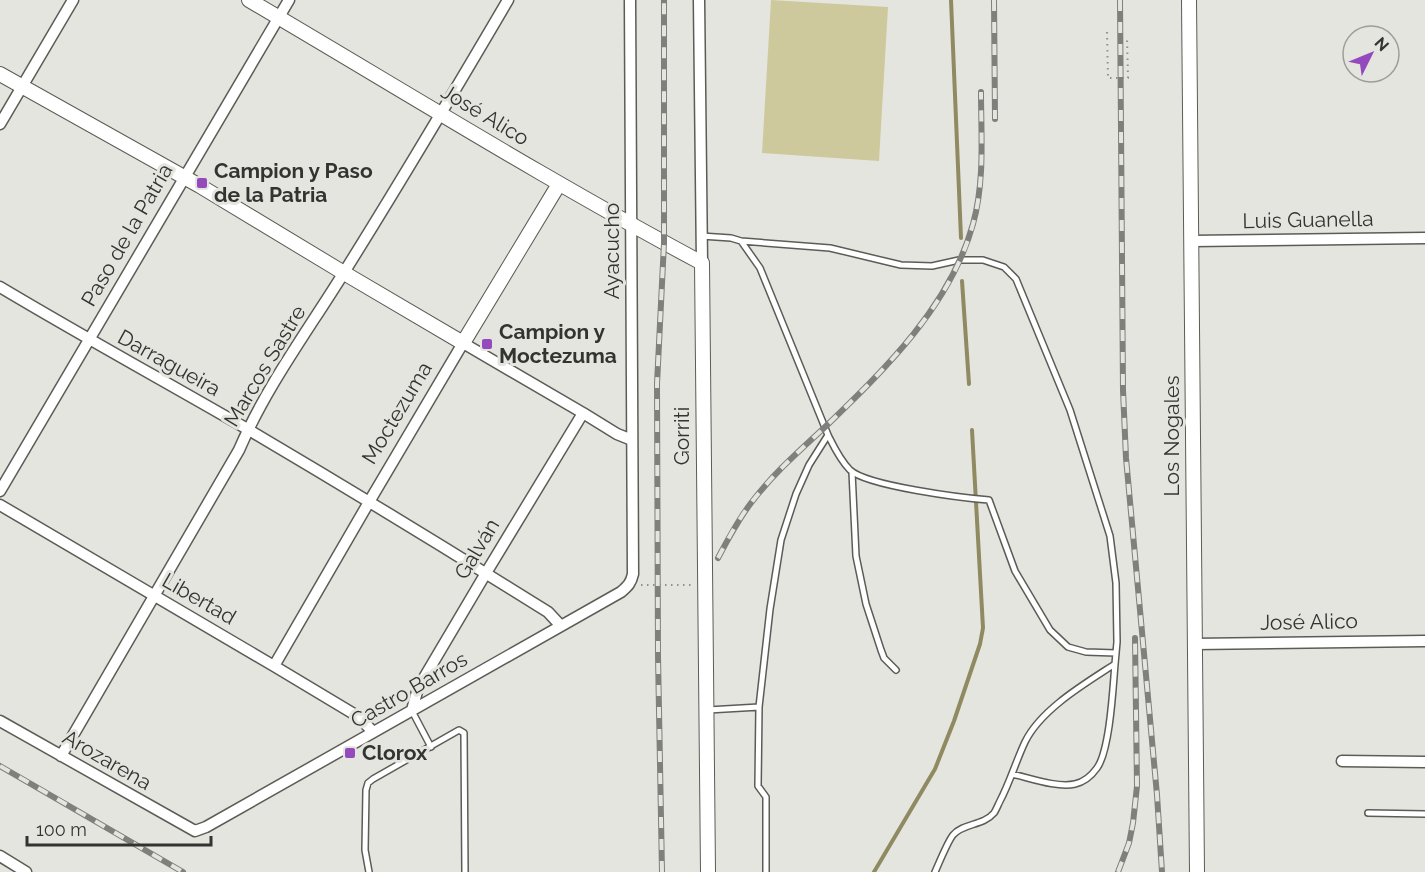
<svg xmlns="http://www.w3.org/2000/svg" width="1425" height="872" font-family="Raleway,sans-serif">
<style>
.green{fill:#cec99d}
.lines{fill:none;stroke-linecap:round;stroke-linejoin:round}
.stream{stroke:#8f8a61;stroke-width:4}
.service-casing{stroke:#5c5c57;stroke-width:8}
.minor-casing{stroke:#5c5c57;stroke-width:13}
.tertiary-casing{stroke:#5c5c57;stroke-width:16}
.path{stroke:#91918c;stroke-width:2;stroke-dasharray:1.5 4.5;stroke-linecap:butt}
.service{stroke:#fff;stroke-width:5}
.minor{stroke:#fff;stroke-width:10}
.tertiary{stroke:#fff;stroke-width:14}
.rail-casing{stroke:#7f7f7b;stroke-width:6}
.rail{stroke:#e5e5df;stroke-width:4;stroke-dasharray:11;stroke-linecap:butt}
.poi-dot{fill:#944abd;stroke:#e5e5df;stroke-width:2}
.labels{text-anchor:middle;stroke-width:6;stroke-linejoin:round;paint-order:stroke}
.street-label{font-size:21px;fill:#333331;stroke:#e5e5df}
.poi-label{font-size:21px;font-weight:bold;fill:#333331;stroke:#e5e5df;text-anchor:start}
</style>
<rect width="100%" height="100%" fill="#e5e5df"/>
<path class="green" d="M771 0 888 7 879 161 762 153Z"/>
<g class="lines">
<path class="stream" d="M951 0 961 238
M962 281 969 384
M874 872 935 769 954 721 980 644 983 628 972 430"/>
<g class="service-casing">
<path id="service" d="M701 236 731 238 741 241 760 268 828 435
M741 241 830 248 901 265 932 266 959 260H983L1004 267 1016 279 1070 410 1110 536 1116 583 1117 642 1115 664C1086 683 1041 709 1025 742 1016 761 1010 782 1000 801 998 805 996 810 994 813 983 826 963 823 953 835 948 841 939 863 935 872
M852 472 856 556 866 604 881 650 884 658 896 670
M708 710 759 707
M412 711 431 747
M1012 774C1030 778 1057 788 1075 784 1084 782 1092 775 1097 768 1110 750 1113 687 1115 664
M1368 813 1425 814
M369 872 365 850 366 790 368 783 373 779 459 730 464 733 465 872
M766 872V797L758 786 759 707 770 609 781 540 796 494 809 465 828 435C834 447 840 460 850 470 867 486 963 498 989 500L1015 571 1050 630 1068 647 1086 652 1116 653"/>
</g>
<g class="minor-casing">
<path id="minor" d="M699 0 702 263
M0 124 73 0
M1192 241 1425 238
M0 287C82 336 166 382 249 430 349 489 449 550 548 612L561 626
M0 491 289 0
M0 505 274 666 359 717 373 732
M1194 644 1425 641
M274 666 369 502 463 343 583 413 617 434 632 440
M412 710 418 688 486 573 583 413
M0 721 195 831 206 827 621 592C628 586 631 583 633 574L630 0
M61 756 239 450C266 387 307 332 343 274 400 183 454 92 508 0
M1342 761 1425 762
M0 856 26 872"/>
</g>
<g class="tertiary-casing">
<path id="tertiary" d="M249 0C399 88 548 181 702 263L708 872
M1189 0C1193 291 1193 581 1197 872
M0 74 200 186 344 273 463 343 559 184"/>
</g>
<path class="path" d="M1107 32 1108 78H1128L1127 38
M641 585H693"/>
<use href="#service" class="service"/>
<use href="#minor" class="minor"/>
<use href="#tertiary" class="tertiary"/>
<g class="rail-casing">
<path id="rail" d="M994 0 995 119
M1120 0 1123 390 1126 458 1157 795 1162 872
M718 558C728 539 738 520 751 503 772 475 798 452 824 428 884 370 950 307 973 224 985 181 981 135 981 92
M0 766 183 872
M662 872 658 656 657 384 664 243V0
M1118 872 1129 843 1133 823 1137 786 1135 638"/>
</g>
<use href="#rail" class="rail"/>
</g>
<g class="poi-dot">
<rect x="196" y="177" width="12" height="12" rx="3"/>
<rect x="481" y="338" width="12" height="12" rx="3"/>
<rect x="344" y="747" width="12" height="12" rx="3"/>
</g>
<g class="labels">
<g class="street-label">
<text transform="translate(485 115) rotate(31)" y="7">José Alico</text>
<text transform="translate(1308 220) rotate(-1)" y="7">Luis Guanella</text>
<text transform="translate(127 235) rotate(-60)" y="7">Paso de la Patria</text>
<text transform="translate(612 251) rotate(-90)" y="7">Ayacucho</text>
<text transform="translate(169 363) rotate(29)" y="7">Darragueira</text>
<text transform="translate(265 366) rotate(-59)" y="7">Marcos Sastre</text>
<text transform="translate(397 413) rotate(-59)" y="7">Moctezuma</text>
<text transform="translate(682 436) rotate(-90)" y="7">Gorriti</text>
<text transform="translate(1172 436) rotate(-90)" y="7">Los Nogales</text>
<text transform="translate(477 549) rotate(-59)" y="7">Galván</text>
<text transform="translate(199 599) rotate(30)" y="7">Libertad</text>
<text transform="translate(1309 622) rotate(-1)" y="7">José Alico</text>
<text transform="translate(409 690) rotate(-30)" y="7">Castro Barros</text>
<text transform="translate(107 760) rotate(30)" y="7">Arozarena</text>
</g>
<g class="poi-label">
<text x="214" y="178">Campion y Paso<tspan x="214" dy="24">de la Patria</tspan></text>
<text x="499" y="339">Campion y<tspan x="499" dy="24">Moctezuma</tspan></text>
<text x="362" y="760">Clorox</text>
</g>
</g>
<g transform="translate(1371 54) rotate(47)"><circle r="28" fill="#e5e5df" stroke="#9e9e99" stroke-width="1.5"/>
<path d="M0-4.5L10 22L0 15L-10 22Z" fill="#944abd"/>
<text y="-9" font-size="16" font-weight="bold" text-anchor="middle" fill="#333331">N</text>
</g>
<path d="M27 836v9h184v-9" fill="none" stroke="#333331" stroke-width="3"/>
<text x="36" y="836" font-size="18" fill="#333331" stroke="#e5e5df" stroke-width="4.5" paint-order="stroke">100 m</text>
</svg>
